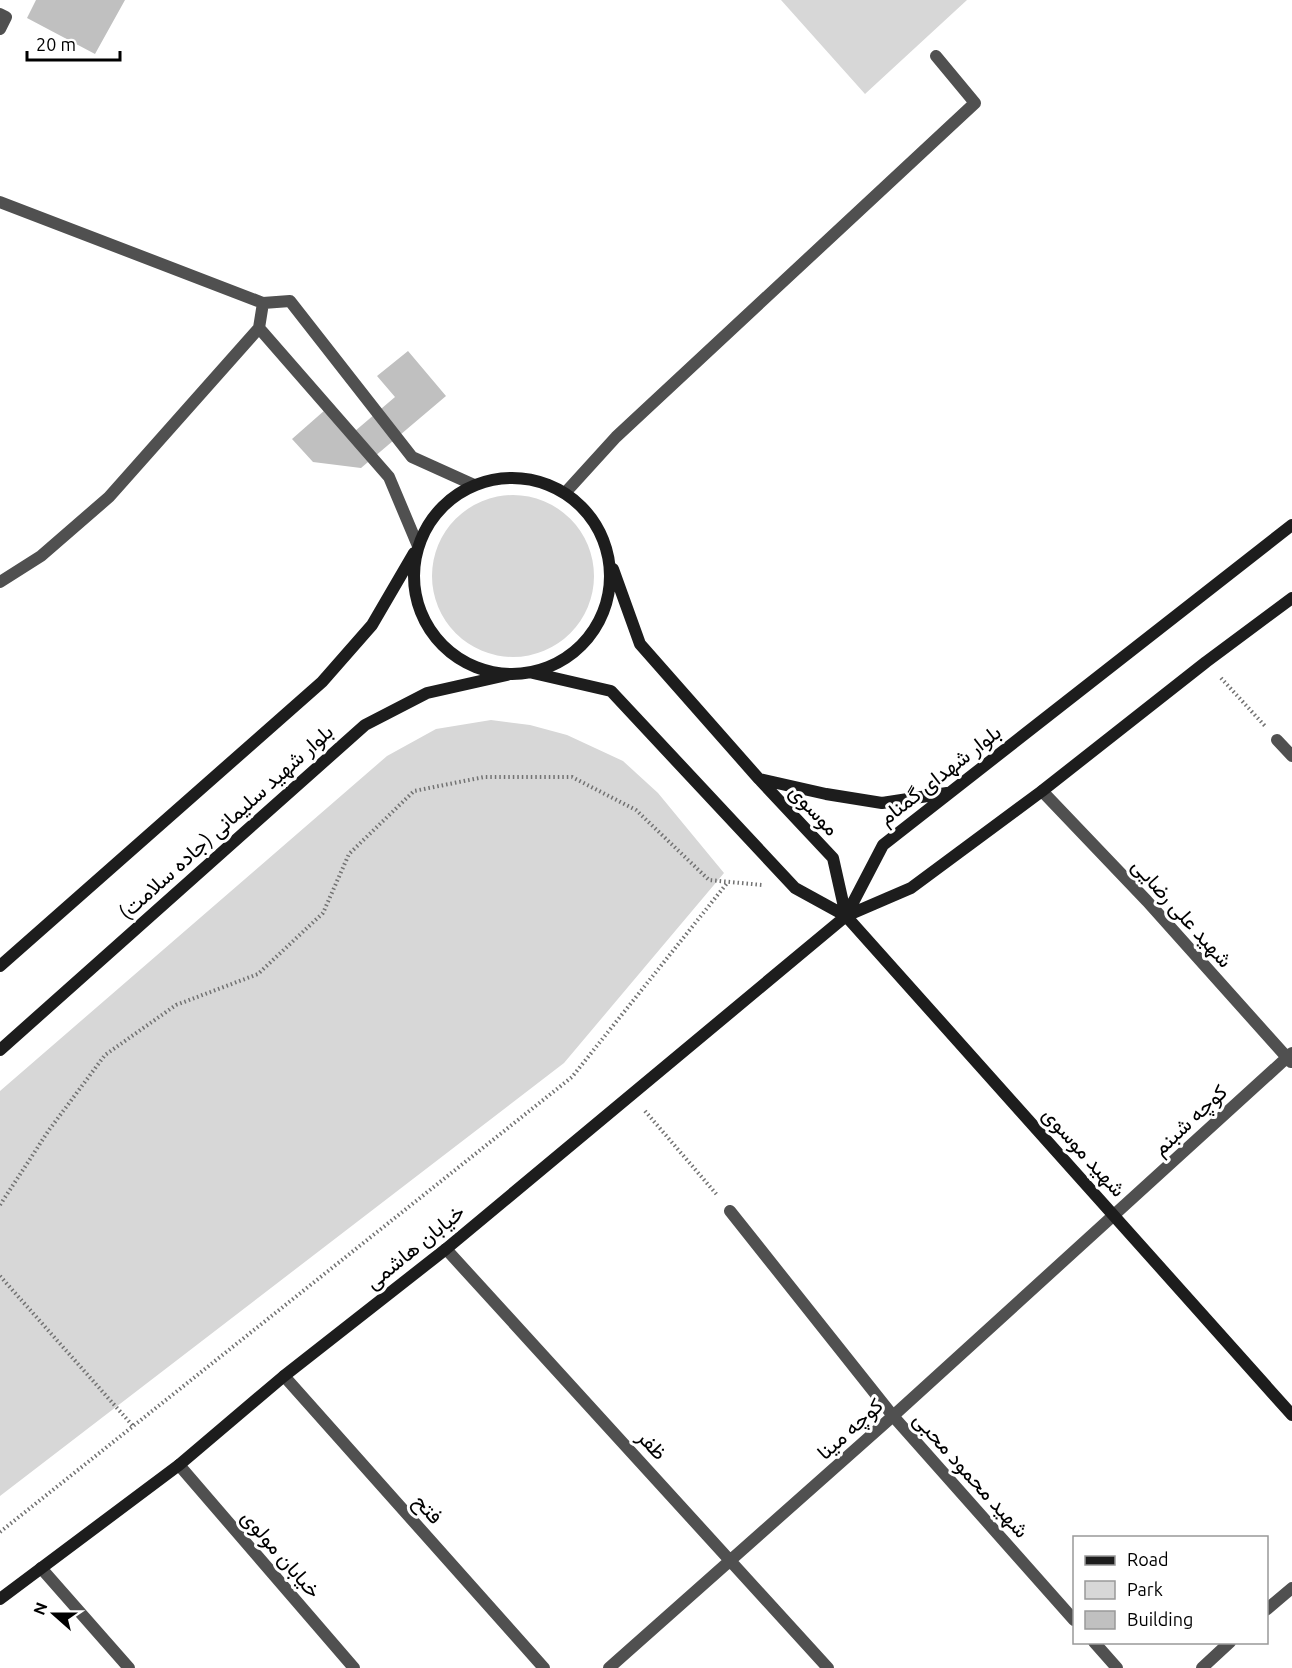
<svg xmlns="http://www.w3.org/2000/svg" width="1292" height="1668" font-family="Ubuntu,Vazirmatn,sans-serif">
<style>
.green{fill:#d7d7d7}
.building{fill:#c0c0c0}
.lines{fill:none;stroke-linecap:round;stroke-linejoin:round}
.path{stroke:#727272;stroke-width:4;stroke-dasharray:1.5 3;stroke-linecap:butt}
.service{stroke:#505050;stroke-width:12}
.minor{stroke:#505050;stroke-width:12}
.tertiary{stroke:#505050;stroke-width:12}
.secondary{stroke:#1d1d1d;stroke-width:12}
.labels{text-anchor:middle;stroke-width:6;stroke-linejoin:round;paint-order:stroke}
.street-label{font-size:21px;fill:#000;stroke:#fff}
</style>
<rect width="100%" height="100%" fill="#fff"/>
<path class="green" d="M781 0H967L865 94Z
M432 576a81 81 0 1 1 162 0a81 81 0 1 1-162 0Z
M491 720 530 725 567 735 623 761 658 793 724 873 564 1063 0 1496V1091L387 756 436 729Z"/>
<path class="building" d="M36 0H125L95 54 27 18Z
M408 351 446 396 361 468 313 462 292 439 325 410 348 437 395 397 377 376Z"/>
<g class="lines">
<path class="path" d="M1221 678 1265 726
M645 1111 718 1196
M0 1205 49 1130 105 1055 176 1005 258 974 323 913 349 854 414 791 484 777H572L636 810 709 880 762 885
M0 1276 133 1426
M0 1532 572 1077 728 882"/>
<path class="service" d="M0 14 6 17 0 29
M0 202 263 303
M259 328 389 477 418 546
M565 493 616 437 975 103 936 56
M0 582 41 556 109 497 259 328 263 303 290 301 412 457 474 485"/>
<path class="minor" d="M1277 740 1292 756
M1042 791 1147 901 1291 1062
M730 1211 893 1416 1074 1620
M446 1249 828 1668
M284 1376 544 1668
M41 1568 129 1668
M1094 1642 1117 1668
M609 1668 893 1416 1292 1053"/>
<path class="tertiary" d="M179 1465 354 1668
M1266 1610 1292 1588
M1202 1668 1230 1642"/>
<path class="secondary" d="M414 576a98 98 0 1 1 196 0a98 98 0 1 1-196 0Z
M613 569 640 644 759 779 833 858 846 916
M533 673 611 691 795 888 846 916 1292 1415
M759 779 826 794 882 803 947 793
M846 916 883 845 1292 525
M0 966 322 682 372 625 414 553
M0 1050 365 725 427 693 507 675
M0 1599 179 1465 284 1376 446 1249 846 916 911 888 1042 791 1206 662 1292 598"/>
</g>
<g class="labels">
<g class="street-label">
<text transform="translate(940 775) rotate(-38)" y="7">بلوار شهدای گمنام</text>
<text transform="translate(814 810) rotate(47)" y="7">موسوی</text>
<text transform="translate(226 822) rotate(-42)" y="7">بلوار شهید سلیمانی (جاده سلامت)</text>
<text transform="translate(1182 913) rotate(48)" y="7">شهید علی رضایی</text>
<text transform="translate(1190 1120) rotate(-43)" y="7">کوچه شبنم</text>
<text transform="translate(1084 1152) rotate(48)" y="7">شهید موسوی</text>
<text transform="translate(415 1247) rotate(-39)" y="7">خیابان هاشمی</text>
<text transform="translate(850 1429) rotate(-42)" y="7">کوچه مینا</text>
<text transform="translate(652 1445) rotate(47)" y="7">ظفر</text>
<text transform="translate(971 1475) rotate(48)" y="7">شهید محمود محبی</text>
<text transform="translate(428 1509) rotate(48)" y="7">فتح</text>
<text transform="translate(281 1554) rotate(49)" y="7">خیابان مولوی</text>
</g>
</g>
<rect x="1073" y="1536" width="195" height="108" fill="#ffffff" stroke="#999999" stroke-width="1.5"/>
<rect x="1085" y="1556" width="30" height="9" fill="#1d1d1d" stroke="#999999" stroke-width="1.5"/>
<text x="1127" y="1566" font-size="18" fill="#000000">Road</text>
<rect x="1085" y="1581" width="30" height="18" fill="#d7d7d7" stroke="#999999" stroke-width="1.5"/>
<text x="1127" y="1596" font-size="18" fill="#000000">Park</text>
<rect x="1085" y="1611" width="30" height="18" fill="#c0c0c0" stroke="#999999" stroke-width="1.5"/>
<text x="1127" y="1626" font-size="18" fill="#000000">Building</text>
<g transform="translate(54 1614) rotate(291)" stroke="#ffffff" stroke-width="4.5" paint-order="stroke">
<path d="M0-4.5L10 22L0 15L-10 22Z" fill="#000000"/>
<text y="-9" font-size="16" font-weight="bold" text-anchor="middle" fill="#000000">N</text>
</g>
<path d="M27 51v9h93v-9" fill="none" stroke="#000000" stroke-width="3"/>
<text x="36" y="51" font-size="18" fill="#000000" stroke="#ffffff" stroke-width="4.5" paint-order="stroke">20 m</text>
</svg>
